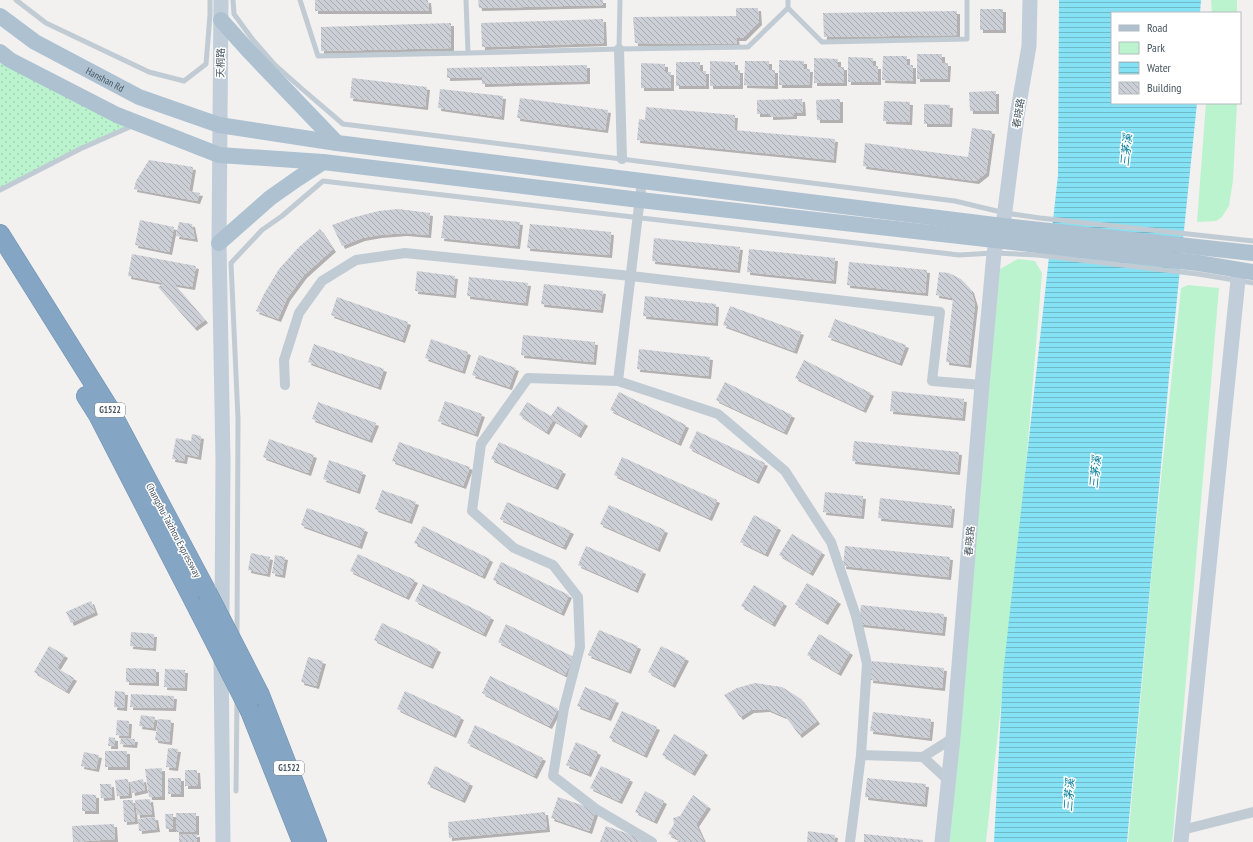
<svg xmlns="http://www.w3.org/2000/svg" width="1253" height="842" font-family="'PT Sans Narrow','Noto Sans SC',sans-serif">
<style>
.grass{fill:url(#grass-dots)}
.park{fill:#bbf3cf}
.water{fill:url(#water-rules)}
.building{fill:url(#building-back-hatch);filter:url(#shadow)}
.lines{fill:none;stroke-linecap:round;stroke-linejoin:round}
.highway-casing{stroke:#6f90af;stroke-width:20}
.lane{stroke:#c0cbd3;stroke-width:5}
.street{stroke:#c0cbd3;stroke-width:10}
.secondary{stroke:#c1ceda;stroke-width:15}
.primary{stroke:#adc1d1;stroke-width:16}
.highway{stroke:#84a5c3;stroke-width:19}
.highway-bridge-casing{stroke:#6f90af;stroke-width:20;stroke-linecap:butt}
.highway-bridge{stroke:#84a5c3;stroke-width:19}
.labels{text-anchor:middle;stroke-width:3;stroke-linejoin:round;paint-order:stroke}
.shield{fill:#fff;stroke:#7e8890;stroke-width:1}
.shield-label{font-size:9px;font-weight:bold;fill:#465560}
.street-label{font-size:10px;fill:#465560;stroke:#fff}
.water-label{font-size:11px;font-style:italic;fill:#037e97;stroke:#fff}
</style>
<defs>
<pattern id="grass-dots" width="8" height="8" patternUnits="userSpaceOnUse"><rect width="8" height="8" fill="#bbf3cf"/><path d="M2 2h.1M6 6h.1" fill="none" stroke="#a2d2b4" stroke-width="1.8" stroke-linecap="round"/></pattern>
<pattern id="water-rules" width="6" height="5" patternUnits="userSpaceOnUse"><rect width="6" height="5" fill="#85e1f4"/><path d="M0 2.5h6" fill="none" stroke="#6fb9c9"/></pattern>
<pattern id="building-back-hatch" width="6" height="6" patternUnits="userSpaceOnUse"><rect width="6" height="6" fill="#ccd0d6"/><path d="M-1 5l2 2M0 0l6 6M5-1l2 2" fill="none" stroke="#a7acb1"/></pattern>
<filter id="shadow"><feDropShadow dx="3" dy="3" stdDeviation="0" flood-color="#0004"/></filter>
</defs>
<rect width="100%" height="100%" fill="#f3f0f0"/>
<path class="grass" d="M0 52 139 123 0 190Z"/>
<path class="park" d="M1211 0H1237V13H1212Z
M1206 103H1237L1233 180 1229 206 1222 217 1216 221 1197 222Z
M1018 259 1035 261 1042 273 1022 512 986 842H944L1000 269Z
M1188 285 1219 288 1173 834 1172 842H1128L1154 546 1181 288Z"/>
<path class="water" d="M1059 0H1201L1200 13H1112V103H1197L1169 377 1127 842H994L1003 674 1058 175Z"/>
<path class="building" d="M315 0H428L429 11H315Z
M478 0H603V5L479 8Z
M736 8H758L759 22 743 38H736L737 44 635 43 633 17 736 16Z
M980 9H1003V30H980Z
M957 11V35L824 37 823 13Z
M603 19 604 43 482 47 481 23Z
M451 23V48L321 51V27Z
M917 54H942V63H948L947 79H917Z
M883 56H907V65H913V81L882 80Z
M848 57 873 58V66H878V82H848Z
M814 58 838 59V67H844V83H814Z
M779 60 804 61V69H810L809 85H779Z
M710 61 735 62V70H740V86H710Z
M745 61H769V70H775V86L744 85Z
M676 62H700V71H706V86H676Z
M641 63 665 64V72H671V88H641Z
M587 65V81L482 84V77L447 78V68Z
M352 78 427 87 425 107 350 98Z
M440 89 503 96 501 117 438 108Z
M996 91V111H970L969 92Z
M520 98 608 110 605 130 517 118Z
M802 99 803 113H794V116L770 117V114H757V100Z
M840 99V120H817L816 100Z
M884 101 910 102 909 122 883 121Z
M924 104 950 105 949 124H924Z
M646 107 735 115 734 130 835 139 833 160 637 140 639 119 645 120Z
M972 128 992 131 986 173 976 181 863 166 865 143 968 157Z
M149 160 193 167 189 191 200 193 197 201 134 189 136 181Z
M398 209 430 213 428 235 404 233 379 235 362 238 342 246 332 225 355 217 379 211Z
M444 215 520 222 517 246 441 238Z
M140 220 174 227 169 252 135 245Z
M179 222 192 224 195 239 176 236Z
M530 224 611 232 609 255 527 248Z
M320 229 333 249 304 275 287 298 278 319 256 311 264 294 279 269 299 247Z
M654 238 740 247 737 270 652 261Z
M749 249 835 258 833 281 747 272Z
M132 254 196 266 192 287 174 284 205 320 194 328 158 287 164 283 128 276Z
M849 262 927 270 925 293 847 285Z
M417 271 455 276 453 295 415 291Z
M939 272 949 273 961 279 971 290 975 304 968 365 946 362 953 298 936 295Z
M469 277 528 283 525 303 467 296Z
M544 284 603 291 600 310 541 304Z
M645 296 716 304 715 323 643 316Z
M337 297 408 322 402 340 331 315Z
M730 306 801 332 794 351 723 325Z
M835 319 906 345 899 363 828 337Z
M523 335 595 342 593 362 521 355Z
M431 339 468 352 462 371 425 358Z
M314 344 384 369 378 387 308 362Z
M639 349 710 357 708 376 637 369Z
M479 355 516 368 509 387 472 375Z
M804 360 871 393 863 410 795 378Z
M725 382 792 415 784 432 716 400Z
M892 391 964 399 962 418 890 411Z
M619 392 686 425 678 443 610 410Z
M445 401 482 414 475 434 438 421Z
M318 402 376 423 369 440 312 419Z
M527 402 551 416 558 406 585 423 578 435 553 420 546 432 519 415Z
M697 431 765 463 756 481 689 448Z
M192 434 201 436 198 457 185 454 184 461 172 459 176 438 191 441Z
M269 439 314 455 308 473 263 457Z
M854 441 959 452 957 472 852 461Z
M399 442 470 467 463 486 392 461Z
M499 442 563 471 555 487 491 459Z
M622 457 717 500 709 518 614 475Z
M329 460 363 472 357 491 323 479Z
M382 490 416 502 409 521 375 509Z
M825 492 863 496 861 516 823 512Z
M880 498 952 506 950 525 878 518Z
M507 502 571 531 563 547 500 519Z
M609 505 665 530 657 549 600 524Z
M307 508 365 529 359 546 301 525Z
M754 515 778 527 765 554 740 542Z
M423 526 490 559 482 576 414 543Z
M792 534 822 552 810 573 779 555Z
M586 546 643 571 635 590 578 565Z
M845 546 950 557 948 577 843 566Z
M251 553 270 557 267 574 248 570Z
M358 554 415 580 406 597 350 571Z
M275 555 285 557 282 575 272 573Z
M501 562 569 595 561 613 493 580Z
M807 583 838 601 825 622 795 604Z
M423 584 491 617 483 634 415 601Z
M754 585 784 603 772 624 741 606Z
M91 601 95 612 71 623 66 612Z
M861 605 944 614 942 633 859 624Z
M382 623 438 649 430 666 374 640Z
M506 624 574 657 565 675 498 642Z
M599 630 638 646 628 671 588 655Z
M131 632 154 634 153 648 130 646Z
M819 634 850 652 838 673 807 655Z
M49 646 65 655 57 668 74 678 66 691 34 672Z
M661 646 686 658 672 685 648 672Z
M308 657 323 661 316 686 301 682Z
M872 661 944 668 942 688 870 680Z
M126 668 156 669V683L126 682Z
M165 669 185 670 184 688 164 687Z
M490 676 558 709 549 726 482 693Z
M755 683 782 687 801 699 817 721 799 735 786 717 767 709 751 710 740 717 724 695 737 688Z
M585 687 616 700 608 718 577 706Z
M115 691 125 692 124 708 114 707Z
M405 691 461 717 453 735 397 709Z
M131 694 174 696 173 708 130 707Z
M622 711 657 727 644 755 609 738Z
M873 712 931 719 929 738 870 731Z
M141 715 155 717 153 728 139 726Z
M158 719 171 720 169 742 155 740Z
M117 720 129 721 128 736 116 735Z
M475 725 543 758 534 776 467 743Z
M674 734 705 752 692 773 662 755Z
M109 737 115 738V746H108Z
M121 738 135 739 134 745 120 744Z
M576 742 598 752 588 774 566 765Z
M168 748 178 749 175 768 166 767Z
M105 751H127V767H105Z
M84 752 99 755 96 769 81 766Z
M435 766 470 783 462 800 427 784Z
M601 766 630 779 619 801 590 788Z
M162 768V797H149L145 769Z
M185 770H197L198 786H185Z
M168 778H181V794H168Z
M867 778 926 784 924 804 865 797Z
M128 779 129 795 117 796 115 780Z
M143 779 145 790 132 793 130 782Z
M100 784H111L112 797 101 798Z
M645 791 664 801 654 821 635 812Z
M82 794 96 795V811H82Z
M693 795 708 806 696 824 704 842H676L680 840 668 834 674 824 673 818 680 816Z
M558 797 596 810 589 831 551 818Z
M150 799 152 814 137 815 135 800Z
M123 800H133L135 821 124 822Z
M545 812 547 829 449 838 448 822Z
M176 813H196V832H176Z
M165 814H173V829H166Z
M155 817 157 829 139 831 138 819Z
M114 824 115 839 73 842 72 826Z
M606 826 643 839 642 842H600Z
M808 831 835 835 834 842H807Z
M197 834V842H179V835Z
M864 834 923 840V842H864Z"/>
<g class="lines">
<g class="highway-casing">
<path id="highway" d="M0 234 109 408 207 592
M86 396 98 415 198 609
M260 695 317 842
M250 711 302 842"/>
</g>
<path class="lane" d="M16 0 46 23 149 72 184 81 206 64 210 15V0
M233 0 234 14 253 40 274 64 301 88 343 124 955 201 1005 213 1040 218 1253 241
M300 0 318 56 468 53
M466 0 468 53 619 49 748 47 788 8 822 42 967 39V0
M788 0V8
M619 49 620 0
M0 190 80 149 132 126
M237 636 238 419 231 263 262 230 282 216 323 181 959 255 994 253 1038 255 1198 274 1253 283
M236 791 237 700"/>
<path class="street" d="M619 49 622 159
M618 381 642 181
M285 385 284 360 299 313 322 281 356 260 405 253 631 276 940 312 932 381 982 385
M861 755 923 757
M948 780 923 757 953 738
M1182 830 1253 812
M652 842 596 809 553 776 564 708 580 647 578 597 553 565 514 548 472 511 481 444 528 378 618 381 718 414 785 471 831 542 856 616 867 664 861 755 850 842"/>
<path class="secondary" d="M221 0 219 243 223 461 222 621
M1003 226 1017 116 1029 46 1030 0
M221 655 223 842
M942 842 953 738 982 385 994 253 997 240
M1181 842 1239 270"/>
<g class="primary">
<path id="s1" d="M0 16 35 42 139 97 219 125 337 143 642 181 1003 226 1253 253"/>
<path d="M221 20 247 49 337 143"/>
<path d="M0 52 10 60 117 115 219 155 323 162 640 200 1198 263 1253 272"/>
<path d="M219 243 270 198 297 179 323 162"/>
</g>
<use href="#highway" class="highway"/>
<g class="highway-bridge-casing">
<path id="highway-bridge" d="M207 592 260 695
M198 609 250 711"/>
</g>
<use href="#highway-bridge" class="highway-bridge"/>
</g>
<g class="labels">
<g class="shield">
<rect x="95" y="403" width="30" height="14" rx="3"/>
<rect x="274" y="761" width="30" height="14" rx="3"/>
</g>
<g class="shield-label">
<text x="110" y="413">G1522</text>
<text x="289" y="771">G1522</text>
</g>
<g class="street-label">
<text transform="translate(220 63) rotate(-89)" y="4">天桐路</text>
<text dy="4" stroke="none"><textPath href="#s1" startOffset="123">Hanshan Rd</textPath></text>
<text transform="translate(1018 113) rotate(-81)" y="4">春晓路</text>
<text transform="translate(174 530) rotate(62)" y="4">Changshu-Taizhou Expressway</text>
<text transform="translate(969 541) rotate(-85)" y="4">春晓路</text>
</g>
<g class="water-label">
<text transform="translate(1126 150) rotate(-84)" y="4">三茅溪</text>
<text transform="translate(1095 472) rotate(-84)" y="4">三茅溪</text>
<text transform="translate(1069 795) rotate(-86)" y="4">三茅溪</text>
</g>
</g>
<rect x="1111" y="12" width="130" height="92" fill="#ffffff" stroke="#b5bbbf"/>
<rect x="1119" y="25" width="20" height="6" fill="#adc1d1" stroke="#b5bbbf"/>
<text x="1147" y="32" font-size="12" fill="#465560">Road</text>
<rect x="1119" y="42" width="20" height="12" fill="#bbf3cf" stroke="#b5bbbf"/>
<text x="1147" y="52" font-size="12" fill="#465560">Park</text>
<rect x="1119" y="62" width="20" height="12" fill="url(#water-rules)" stroke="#b5bbbf"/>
<text x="1147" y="72" font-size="12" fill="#465560">Water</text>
<rect x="1119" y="82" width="20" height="12" fill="url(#building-back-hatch)" stroke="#b5bbbf"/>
<text x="1147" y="92" font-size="12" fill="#465560">Building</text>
</svg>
